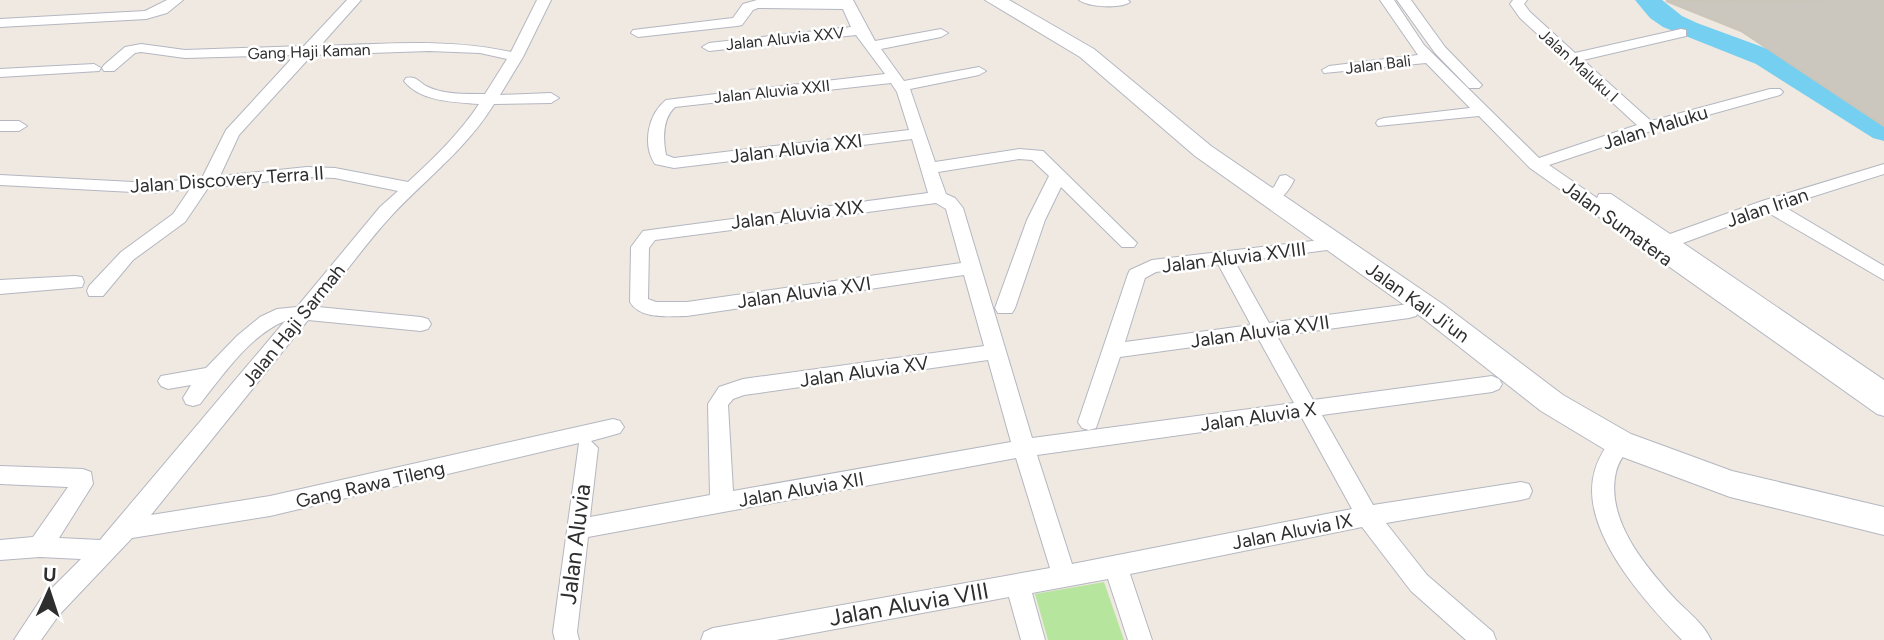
<svg xmlns="http://www.w3.org/2000/svg" width="1884" height="640" font-family="Figtree,sans-serif">
<style>
.green{fill:#b6e59e}
.lines{fill:none;stroke-linecap:round;stroke-linejoin:round}
.river{fill:#75cff0;fill-rule:evenodd}
.building{fill:#cbc7bf;stroke:#cbc5ba;stroke-width:2}
.street-casing{stroke:#b4b7c1;stroke-width:2}
.secondary-casing{stroke:#b4b7c1;stroke-width:2}
.street{fill:#fff;fill-rule:evenodd}
.secondary{fill:#fff;fill-rule:evenodd}
.labels{text-anchor:middle;stroke-width:5;stroke-linejoin:round;paint-order:stroke}
.far-street-label{font-size:16px;fill:#2e2e2e;stroke:#fff}
.street-label{font-size:19px;fill:#2e2e2e;stroke:#fff}
.near-street-label{font-size:23px;fill:#2e2e2e;stroke:#fff}
</style>
<rect width="100%" height="100%" fill="#efe9e1"/>
<path class="green" d="M1104 582 1124 640H1048L1035 594Z"/>
<g class="lines">
<path class="river" d="M1635 0H1662L1682 16 1697 23 1776 52 1884 119V141L1873 138 1756 64 1663 27 1650 18Z"/>
</g>
<path class="building" d="M1884 0V126L1741 31 1666 1Z"/>
<g class="lines">
<g class="street-casing">
<path id="street" d="M167 0H183L167 13 146 19 0 27V19L145 11Z
M347 0H361L320 46C384 44 449 38 511 52L537 0H551L523 57 500 95 551 93 559 98 551 103 494 104C467 148 427 178 393 214 366 243 343 276 318 307L421 317 428 319 431 324 428 329 421 331 308 320 151 515 270 496 613 419 620 421 624 427 620 433 591 441 598 448 590 517 710 495 708 404 719 387 743 379 984 346 964 275 687 316C668 316 641 320 630 302L631 247 643 231 928 193 912 139 674 168 655 164C642 145 648 114 666 100L885 74 856 35 709 51 702 47 709 43 851 27 843 9 758 8 753 10 742 25 737 26 638 37 631 33 633 30 733 18 743 4 757 0H853L875 41 941 29 948 33 941 37 881 49 904 81 979 67 986 71 979 75 910 89 935 162 1019 149 1043 151 1137 243 1134 247H1122L1061 187 1045 220 1015 308 1012 313H998L995 308 1027 220 1049 176 1032 160 1019 159 938 172 946 194 955 198 963 208 1032 438 1294 403 1258 338 1120 357 1096 428 1089 430 1082 428 1078 422 1128 274 1130 270 1152 260 1321 240 1327 242 1330 246 1327 250 1235 262 1269 323 1409 304 1416 306 1419 311 1416 316 1409 318 1277 336 1313 400 1492 376 1499 379 1502 384 1499 389 1492 392 1322 415 1373 505 1521 482 1529 484 1532 491 1529 498 1521 500 1386 523 1427 575 1493 632 1496 640H1466L1411 591 1362 527 1130 574 1152 640H1128L1108 579 1032 593 1045 640H1021L1009 597 776 640H701L704 632 713 628 1050 568 1016 458 588 537 577 632 579 640H555L553 632 579 443 270 516 132 538 59 615 41 640H14L41 599 81 559 40 557 0 560V540L33 537 68 487 0 484V466L83 469 91 472 93 484 59 538 100 540 285 321C250 335 223 375 200 404L193 406 186 404 183 398 191 385 168 389 161 386 158 381 161 376 206 368 237 336 260 317 277 309 297 307 380 207 398 191 335 178 307 177 208 188 185 222 133 260 103 296H89L87 291 89 286 121 252 173 214 190 189 152 193 0 185V175L152 183 202 178 226 130 295 55 185 58 141 52 135 53 114 71H104L102 68 104 65 125 47 141 44 185 50 304 46ZM429 51 480 53 507 59 485 94C467 94 443 95 426 86 418 81 416 76 406 78L404 81C421 102 454 102 479 104 460 133 434 158 408 182L335 168 307 167 220 176 239 135 312 55ZM891 83 897 92 909 130 674 158 666 155C663 139 662 119 675 107ZM936 203 946 209 961 263 687 302H656L648 299 649 248 655 240ZM1218 264 1251 325 1125 342 1145 278 1156 272ZM988 360 1011 442 733 491 728 405 733 399 744 395ZM1302 418 1352 509 1072 564 1037 455Z
M1079 0H1128L1130 2C1121 9 1088 7 1079 0Z
M1380 0H1394L1424 45 1539 158 1637 125 1520 18 1510 4 1513 0H1527L1524 4 1530 12 1575 53 1681 29 1686 30V36L1583 60 1651 121 1770 89H1780L1783 92 1780 95 1654 130 1549 165 1597 198 1599 194H1611L1670 234 1762 201 1884 164V174L1783 206 1884 266V280L1767 212 1683 243 1884 380V416L1877 414 1530 168 1479 116 1378 126 1376 123 1378 120 1384 118 1470 108 1426 63 1324 73 1322 70 1329 66 1418 55Z
M1397 0H1411L1445 47 1479 82 1482 85 1479 88H1469L1435 53Z
M94 64 101 68 99 71 0 77V69Z
M0 121H19L27 126 19 131H0Z
M1286 175 1294 180C1288 193 1279 204 1263 200L1260 196 1274 187 1280 176Z
M75 276 82 277 84 282 82 287 0 294V280Z
M1620 434 1628 437 1631 443C1626 452 1618 462 1616 472 1605 520 1646 567 1676 600 1688 612 1704 624 1711 640H1682C1645 602 1577 528 1595 470 1598 458 1606 447 1612 437Z"/>
</g>
<g class="secondary-casing">
<path id="secondary" d="M985 0H1009L1094 49 1211 146 1444 305 1563 395 1631 434 1732 471 1884 507V535L1730 497 1609 452 1541 411 1424 319 1195 156 1080 57Z"/>
</g>
<use href="#street" class="street"/>
<use href="#secondary" class="secondary"/>
</g>
<g class="labels">
<g class="far-street-label">
<text transform="translate(785 38) rotate(-6)" y="6">Jalan Aluvia XXV</text>
<text transform="translate(309 51) rotate(-2)" y="6">Gang Haji Kaman</text>
<text transform="translate(1378 64) rotate(-7)" y="6">Jalan Bali</text>
<text transform="translate(1579 65) rotate(42)" y="6">Jalan Maluku I</text>
<text transform="translate(772 91) rotate(-6)" y="6">Jalan Aluvia XXII</text>
</g>
<g class="street-label">
<text transform="translate(1655 127) rotate(-17)" y="7">Jalan Maluku</text>
<text transform="translate(796 148) rotate(-7)" y="7">Jalan Aluvia XXI</text>
<text transform="translate(227 179) rotate(-4)" y="7">Jalan Discovery Terra II</text>
<text transform="translate(1767 207) rotate(-19)" y="7">Jalan Irian</text>
<text transform="translate(797 214) rotate(-7)" y="7">Jalan Aluvia XIX</text>
<text transform="translate(1618 223) rotate(36)" y="7">Jalan Sumatera</text>
<text transform="translate(1234 257) rotate(-7)" y="7">Jalan Aluvia XVIII</text>
<text transform="translate(804 292) rotate(-8)" y="7">Jalan Aluvia XVI</text>
<text transform="translate(1418 302) rotate(36)" y="7">Jalan Kali Ji'un</text>
<text transform="translate(293 325) rotate(-51)" y="7">Jalan Haji Sarmah</text>
<text transform="translate(1260 331) rotate(-8)" y="7">Jalan Aluvia XVII</text>
<text transform="translate(864 371) rotate(-8)" y="7">Jalan Aluvia XV</text>
<text transform="translate(1258 416) rotate(-8)" y="7">Jalan Aluvia X</text>
<text transform="translate(370 484) rotate(-13)" y="7">Gang Rawa Tileng</text>
<text transform="translate(801 489) rotate(-10)" y="7">Jalan Aluvia XII</text>
<text transform="translate(1292 531) rotate(-11)" y="7">Jalan Aluvia IX</text>
</g>
<g class="near-street-label">
<text transform="translate(575 544) rotate(-83)" y="8">Jalan Aluvia</text>
<text transform="translate(909 604) rotate(-10)" y="8">Jalan Aluvia VIII</text>
</g>
</g>
<g transform="translate(49 591) rotate(3)" stroke="#ffffff" stroke-width="5" paint-order="stroke">
<path d="M0-5L12 26L0 18L-12 26Z" fill="#2e2e2e"/>
<text y="-10" font-size="19" font-weight="bold" text-anchor="middle" fill="#2e2e2e">U</text>
</g>
</svg>
